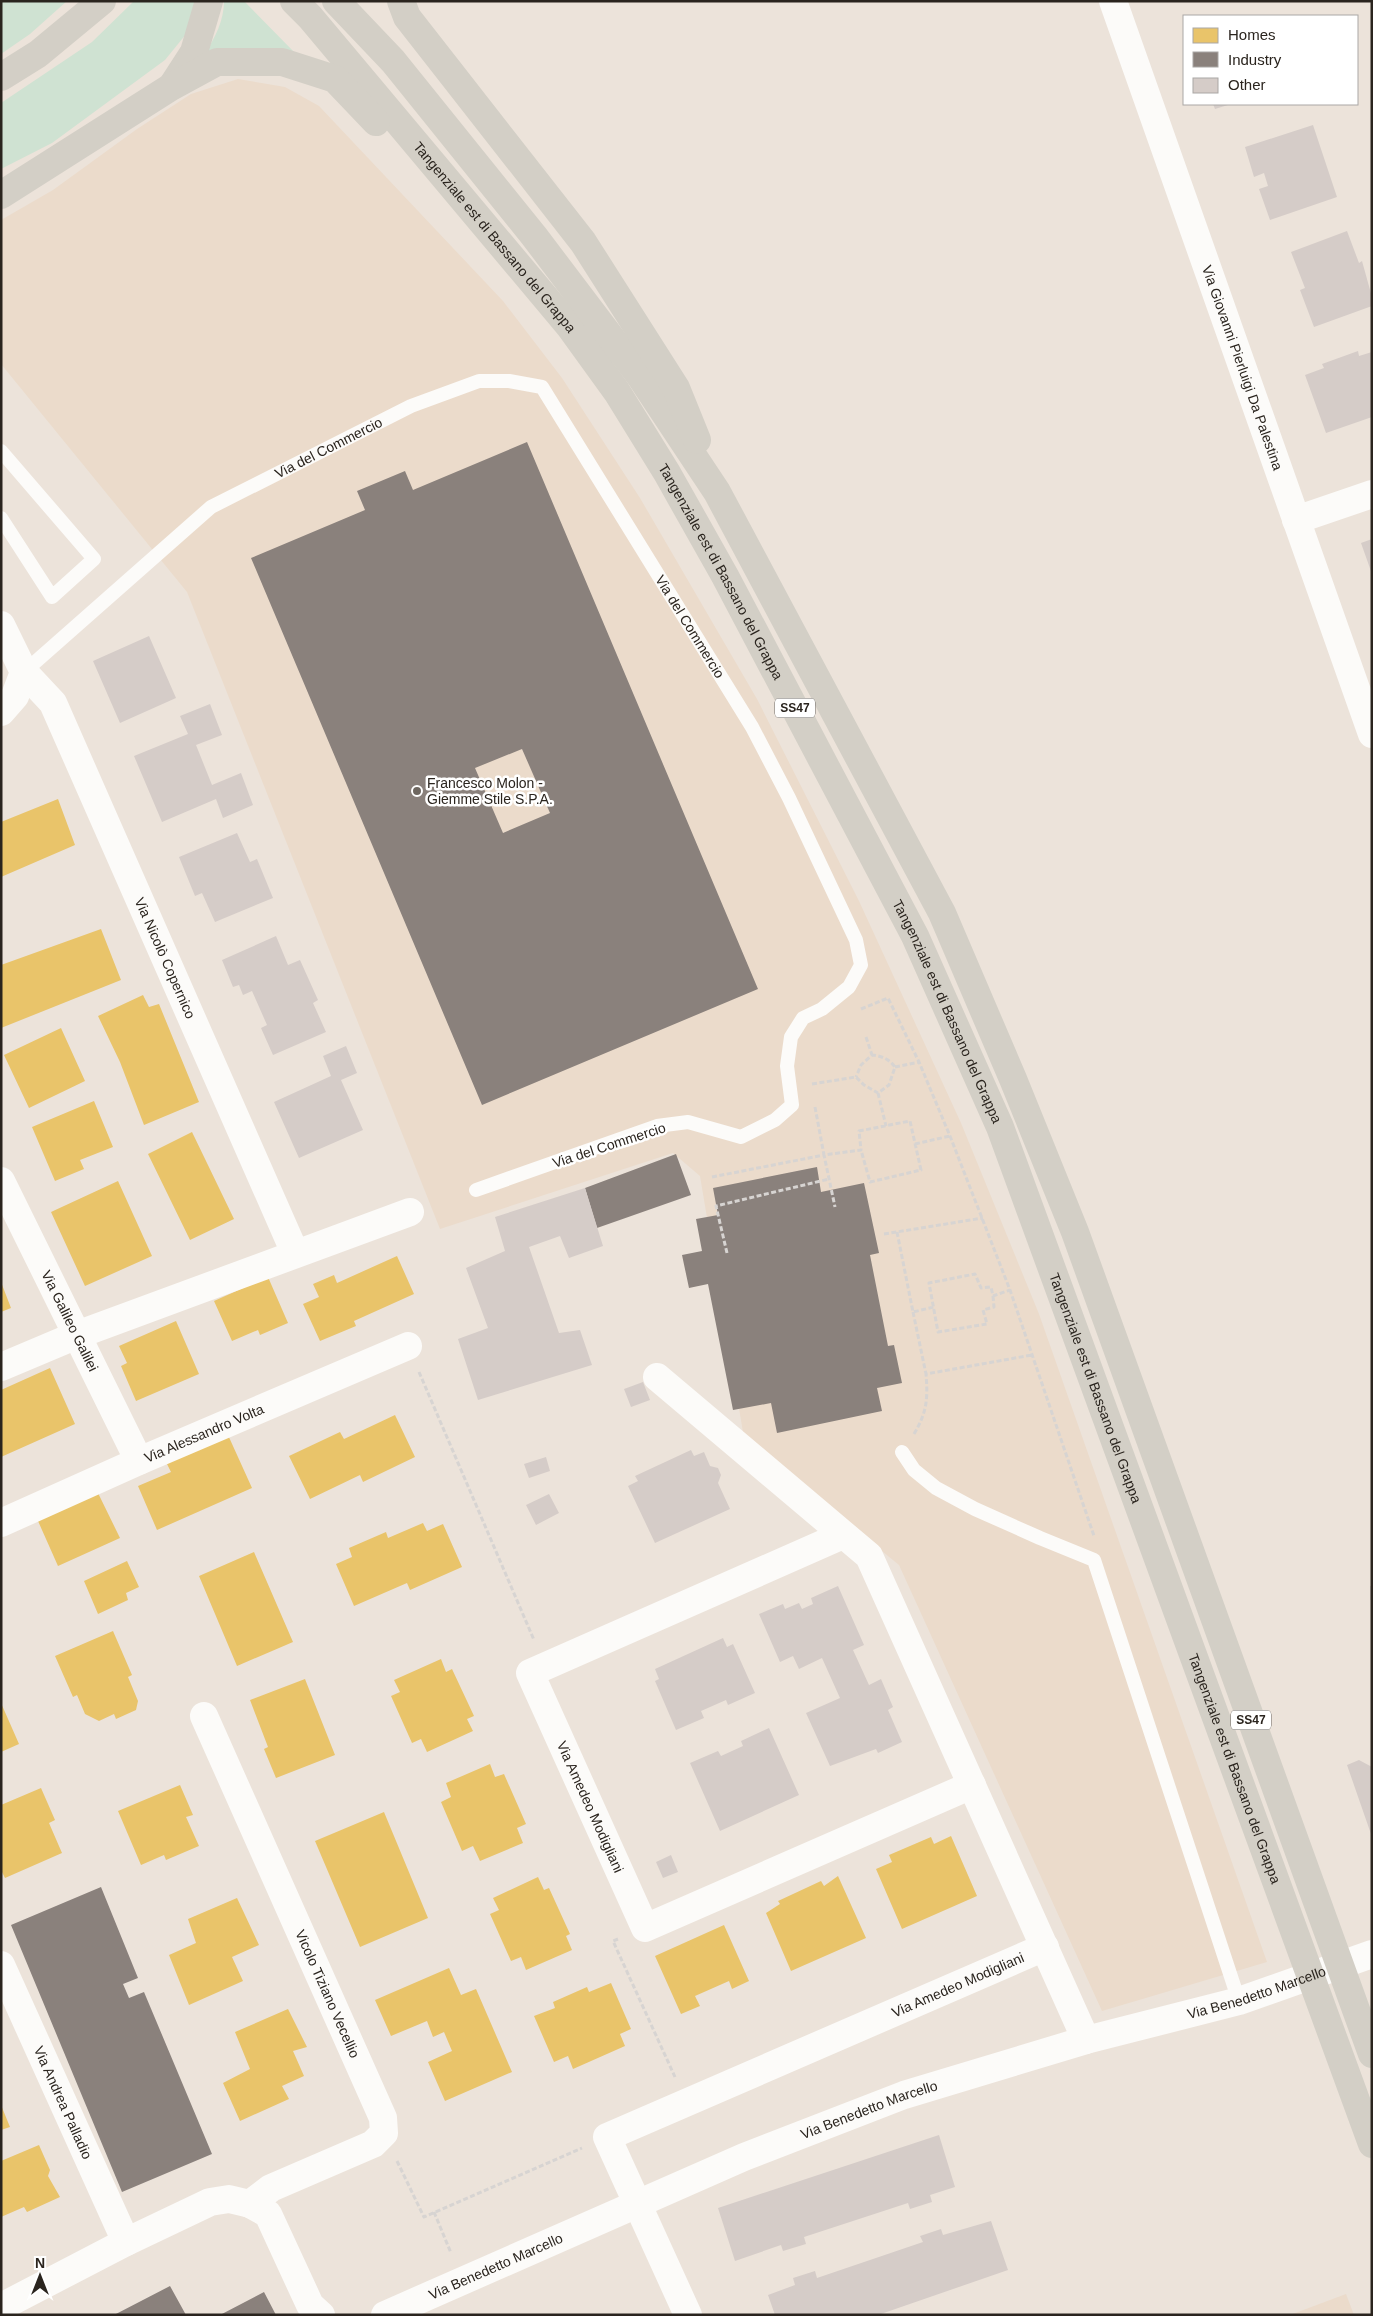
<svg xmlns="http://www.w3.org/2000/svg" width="1373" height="2316" font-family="Arial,sans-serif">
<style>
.built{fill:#ebdbcb}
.green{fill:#cfe2d2}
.homes{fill:#e9c46a}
.industry{fill:#8a817c;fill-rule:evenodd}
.building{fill:#d5ccc8}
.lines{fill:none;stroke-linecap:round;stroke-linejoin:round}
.path{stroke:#d7d4d2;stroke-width:3;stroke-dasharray:5 2.5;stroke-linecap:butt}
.lane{stroke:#fcfbf9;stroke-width:14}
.street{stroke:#fcfbf9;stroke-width:28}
.highway{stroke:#d3cfc6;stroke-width:28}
.poi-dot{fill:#6e6760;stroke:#fff;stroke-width:2}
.labels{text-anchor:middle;stroke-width:5;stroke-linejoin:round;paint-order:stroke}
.shield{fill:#fff;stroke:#6a6662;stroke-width:1}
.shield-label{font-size:12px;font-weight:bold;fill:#2a241e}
.street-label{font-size:14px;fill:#2a241e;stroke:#fff}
.poi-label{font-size:14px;fill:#2a241e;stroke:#fff;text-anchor:start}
</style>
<rect width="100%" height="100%" fill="#ece3da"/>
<path class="built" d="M238 79 285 87 319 106 503 301 562 378 640 498 757 699 859 901 961 1123 1039 1314 1267 1962 1102 2011 899 1565 744 1438 700 1176 673 1153 440 1229 187 592 1 364V220L53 190 137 129 191 94Z
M1346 2294 1354 2315H1290Z"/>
<path class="green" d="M1 1H67L30 34 1 54Z
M134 1H199L191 28 165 60 52 143 1 169V103L92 42Z
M224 1H244L295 53 205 54C215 37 224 21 224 1Z"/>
<path class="homes" d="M58 799 75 845 1 877V822Z
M101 929 121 980 1 1028V965Z
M143 995 149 1007 159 1004 199 1102 144 1125 120 1062 98 1016Z
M61 1028 85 1081 29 1108 4 1055Z
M94 1101 113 1147 80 1160 84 1169 55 1181 32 1127Z
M192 1132 234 1219 190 1240 148 1154Z
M118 1181 152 1256 85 1286 51 1212Z
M397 1256 414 1294 354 1321 356 1326 320 1341 303 1304 319 1297 313 1284 334 1275 337 1283Z
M268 1277 288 1323 260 1335 258 1330 232 1341 214 1301Z
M1 1282 11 1308 1 1312Z
M176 1321 199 1374 136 1401 121 1366 127 1363 119 1346Z
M50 1368 75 1424 1 1457V1390Z
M395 1415 415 1457 363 1482 360 1475 310 1499 289 1456 340 1432 344 1439Z
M228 1435 252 1488 157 1530 138 1486 171 1472 166 1462Z
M98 1493 120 1538 58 1566 38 1521Z
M423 1523 427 1531 443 1524 462 1567 410 1590 407 1583 354 1606 336 1564 352 1557 349 1548 386 1532 388 1538Z
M254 1552 293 1642 237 1666 199 1576Z
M127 1561 139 1587 126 1593 128 1600 98 1614 84 1581Z
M113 1631 132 1675 128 1677 138 1701 136 1710 116 1719 114 1714 99 1721 85 1714 77 1695 73 1697 55 1656Z
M441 1659 446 1672 452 1669 474 1716 467 1719 473 1731 427 1752 421 1739 412 1743 391 1696 400 1692 394 1680Z
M305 1679 335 1755 276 1778 264 1749 268 1747 250 1700Z
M1 1703 19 1744 1 1752Z
M490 1764 495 1777 504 1774 526 1824 517 1828 523 1843 480 1861 473 1846 462 1851 441 1802 451 1797 446 1783Z
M180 1785 193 1815 186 1817 199 1846 166 1860 164 1855 141 1865 118 1811Z
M41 1788 55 1820 49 1823 62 1853 5 1878 1 1870V1805Z
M384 1812 428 1918 360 1947 315 1841Z
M951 1836 977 1896 902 1929 876 1869 892 1862 889 1855 931 1837 934 1844Z
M838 1876 866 1938 791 1971 766 1913 780 1904 778 1901 821 1881 824 1886Z
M538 1877 544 1890 549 1888 570 1934 566 1936 572 1950 526 1970 521 1957 511 1961 490 1914 499 1910 493 1898Z
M237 1898 259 1945 232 1957 243 1981 189 2005 169 1955 196 1943 188 1919Z
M724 1925 749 1981 732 1989 729 1981 695 1996 700 2006 681 2014 655 1956Z
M449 1968 461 1995 476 1989 512 2072 445 2101 428 2062 452 2051 444 2032 433 2037 427 2021 391 2036 375 2000Z
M611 1983 631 2029 620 2034 625 2046 573 2069 568 2056 554 2062 534 2016 555 2008 553 2002 587 1987 589 1992Z
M288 2009 307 2047 293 2051 304 2076 282 2086 289 2099 240 2121 223 2083 250 2069 235 2032Z
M1 2105 10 2127 1 2130Z
M39 2145 50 2170 48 2176 60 2197 27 2212 24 2207 1 2217V2161Z"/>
<path class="industry" d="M527 442 758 989 482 1105 251 558 365 510 357 491 405 471 413 490ZM522 749 550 813 503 833 475 768Z
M676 1154 691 1195 597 1228 585 1188Z
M817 1167 821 1192 864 1183 879 1253 870 1255 888 1346 894 1345 902 1383 877 1388 882 1411 777 1433 771 1403 733 1410 708 1284 689 1288 682 1255 702 1251 696 1219 718 1215 713 1188Z
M101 1887 138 1978 123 1984 129 1998 144 1992 212 2154 122 2192 11 1925Z
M170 2286 186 2315H114Z
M264 2292 276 2315H220Z"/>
<path class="building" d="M1213 104H1231L1215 109Z
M1313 125 1337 197 1270 220 1259 189 1268 186 1264 173 1254 177 1245 147Z
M1347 231 1359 263 1362 261 1372 297V306L1314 327 1300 290 1305 288 1291 252Z
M1358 351 1359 356 1372 352V417L1326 433 1305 375 1324 368 1322 364Z
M1372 539V574L1361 543Z
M149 636 176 698 120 723 93 661Z
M210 704 222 735 196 745 212 785 241 773 253 805 223 818 216 799 162 822 134 756 188 734 180 716Z
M237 833 250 862 257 859 273 898 215 922 202 893 195 896 179 857Z
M276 936 288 965 300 960 318 1000 313 1003 326 1032 273 1055 261 1028 267 1025 252 991 243 995 239 985 233 987 222 960Z
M346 1046 357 1073 341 1080 363 1130 299 1158 274 1102 331 1076 323 1056Z
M585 1188 603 1246 569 1258 560 1236 529 1247 559 1333 580 1330 592 1365 478 1400 458 1339 488 1328 466 1268 505 1251 495 1217Z
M643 1382 650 1400 631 1407 624 1389Z
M691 1450 694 1456 704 1452 710 1466 718 1468 721 1475 718 1483 730 1509 655 1543 628 1486 638 1481 635 1476Z
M546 1457 550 1471 529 1478 524 1464Z
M549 1494 559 1513 536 1525 526 1505Z
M838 1586 864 1645 853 1650 869 1685 881 1679 893 1707 888 1710 902 1742 878 1753 876 1749 830 1766 806 1713 840 1698 822 1658 799 1669 793 1656 780 1662 759 1614 783 1604 785 1609 799 1603 802 1609 813 1604 811 1598Z
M1370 1586H1372V1600H1370Z
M723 1638 727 1647 733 1644 755 1693 728 1705 726 1700 701 1711 704 1718 676 1730 655 1681 659 1679 655 1669Z
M769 1728 799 1795 720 1831 690 1763 718 1751 721 1756 743 1746 741 1741Z
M1359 1760 1372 1767 1371 1834 1347 1765Z
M671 1855 678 1872 663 1878 656 1862Z
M939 2135 955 2187 930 2195 932 2202 910 2209 908 2203 804 2237 806 2244 783 2251 781 2245 735 2261 718 2208Z
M991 2221 1008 2270 878 2315H775L768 2295 795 2285 793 2278 815 2271 817 2278 923 2242 920 2236 941 2229 943 2235Z"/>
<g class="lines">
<path class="path" d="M861 1009 888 998 919 1062 950 1136 1010 1290 1094 1536
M866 1037 872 1055
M895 1067 919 1062
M812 1084 856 1077 864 1085 878 1093 889 1085 895 1067C889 1059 882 1056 872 1055L861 1065 856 1077
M878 1093 886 1126
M815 1107 824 1155 861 1150 859 1131 910 1121 921 1170 870 1182 861 1150
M915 1144 950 1136
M712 1177 824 1155 835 1207
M897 1232 913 1312 934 1307
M884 1234 983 1218
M727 1253 716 1206 829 1179
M993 1296 994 1307 983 1310 987 1324 938 1332 929 1283 975 1274 981 1288 991 1287 993 1296 1010 1290
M913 1312 926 1374 1032 1355
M419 1372 534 1640
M914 1434C927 1412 928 1399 926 1374
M618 1939 613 1941 675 2077
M397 2161 424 2217 582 2148
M434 2212 451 2253"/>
<g class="lane">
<path d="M1 451 94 559 52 597 1 518"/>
<path id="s1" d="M24 672 211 507 411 406 479 381H509L542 387 752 727 789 798 856 940 861 965 849 987 822 1009 803 1018 791 1037 787 1066 792 1105 775 1120 741 1137 688 1122 657 1126 476 1190"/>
<path d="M902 1452 914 1470 936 1488 975 1509 1040 1538 1094 1560 1239 2001"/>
</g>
<g class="street">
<path id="s2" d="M1113 1 1372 734"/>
<path d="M1296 520 1372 494"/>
<path d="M1 625 24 672 15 696 1 712"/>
<path id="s3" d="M24 672 53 703 295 1253"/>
<path id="s4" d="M1 1181 139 1461"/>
<path d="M1 1367 77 1335 410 1212"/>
<path d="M657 1377 869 1556 1086 2040"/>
<path id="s5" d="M1 1523 139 1461 408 1346"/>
<path id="s6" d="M843 1535 530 1673 645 1928 972 1785"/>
<path id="s7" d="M204 1716 383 2118 384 2133 373 2144 271 2188 250 2204"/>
<path id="s8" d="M1 1965 126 2242"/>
<path d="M1 2307 126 2242 210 2202 229 2199 250 2204 268 2214 310 2305 321 2315"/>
<path id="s9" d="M385 2315 744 2157 904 2095 1086 2040 1239 2001 1372 1954"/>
<path id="s10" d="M688 2315 607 2137 1045 1947"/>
</g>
<g class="highway">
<path id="s11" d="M294 1 310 17 570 327 617 392 667 473 725 576 915 936 1000 1127 1372 2144"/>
<path d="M336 1 393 61 534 236 640 376 717 492 942 913 1013 1079 1075 1232 1372 2054"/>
<path d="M401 1 407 17 583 242 676 388 697 440"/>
<path d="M1 77 38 54 102 1"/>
<path d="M172 86 194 52 209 1"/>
<path d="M1 195 171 87 217 62H282L335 79 376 122"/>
</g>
</g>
<circle class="poi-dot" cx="417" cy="791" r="5"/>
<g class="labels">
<g class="shield">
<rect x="775" y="698.5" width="40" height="19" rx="4"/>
<rect x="1231" y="1710.5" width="40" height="19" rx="4"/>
</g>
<g class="shield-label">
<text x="795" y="712">SS47</text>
<text x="1251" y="1724">SS47</text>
</g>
<g class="street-label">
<text dy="5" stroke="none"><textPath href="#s11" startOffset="310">Tangenziale est di Bassano del Grappa</textPath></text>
<text dy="5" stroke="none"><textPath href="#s2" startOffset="389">Via Giovanni Pierluigi Da Palestina</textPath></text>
<text dy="5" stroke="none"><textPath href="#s1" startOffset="381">Via del Commercio</textPath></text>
<text dy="5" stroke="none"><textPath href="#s11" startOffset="715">Tangenziale est di Bassano del Grappa</textPath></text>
<text dy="5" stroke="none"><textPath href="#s1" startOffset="891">Via del Commercio</textPath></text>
<text dy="5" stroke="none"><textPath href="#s3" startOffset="321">Via Nicolò Copernico</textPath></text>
<text dy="5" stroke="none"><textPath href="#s11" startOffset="1210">Tangenziale est di Bassano del Grappa</textPath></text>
<text transform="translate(609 1145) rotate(-18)" y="5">Via del Commercio</text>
<text dy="5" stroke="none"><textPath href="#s4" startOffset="156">Via Galileo Galilei</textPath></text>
<text dy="5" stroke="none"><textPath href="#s11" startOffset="1615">Tangenziale est di Bassano del Grappa</textPath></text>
<text dy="5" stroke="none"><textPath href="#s5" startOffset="222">Via Alessandro Volta</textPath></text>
<text dy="5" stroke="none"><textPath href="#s11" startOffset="2020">Tangenziale est di Bassano del Grappa</textPath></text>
<text dy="5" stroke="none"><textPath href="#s6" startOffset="489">Via Amedeo Modigliani</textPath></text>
<text dy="5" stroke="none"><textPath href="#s10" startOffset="578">Via Amedeo Modigliani</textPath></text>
<text dy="5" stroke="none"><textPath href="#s9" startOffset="931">Via Benedetto Marcello</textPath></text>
<text dy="5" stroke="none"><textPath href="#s7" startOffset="304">Vicolo Tiziano Vecellio</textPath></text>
<text dy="5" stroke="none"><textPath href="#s8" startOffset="151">Via Andrea Palladio</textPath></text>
<text dy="5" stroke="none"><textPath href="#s9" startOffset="526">Via Benedetto Marcello</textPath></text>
<text dy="5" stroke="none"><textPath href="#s9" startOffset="121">Via Benedetto Marcello</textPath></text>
</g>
<g class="poi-label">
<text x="427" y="788">Francesco Molon -<tspan x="427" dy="16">Giemme Stile S.P.A.</tspan></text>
</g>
</g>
<rect width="1373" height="2316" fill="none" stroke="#2a241e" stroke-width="5"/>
<rect x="1183" y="15" width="175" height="90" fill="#ffffff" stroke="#aaa7a5"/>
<rect x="1193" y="28" width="25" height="15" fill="#e9c46a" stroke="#aaa7a5"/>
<text x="1228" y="40" font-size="15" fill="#2a241e">Homes</text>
<rect x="1193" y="52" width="25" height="15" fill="#8a817c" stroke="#aaa7a5"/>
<text x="1228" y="65" font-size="15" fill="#2a241e">Industry</text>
<rect x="1193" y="78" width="25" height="15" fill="#d5ccc8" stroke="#aaa7a5"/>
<text x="1228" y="90" font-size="15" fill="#2a241e">Other</text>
<g transform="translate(40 2276)" stroke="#ffffff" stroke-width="4" paint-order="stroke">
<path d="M0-4L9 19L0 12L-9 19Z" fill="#2a241e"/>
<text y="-8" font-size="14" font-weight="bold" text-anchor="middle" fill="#2a241e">N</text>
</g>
</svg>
